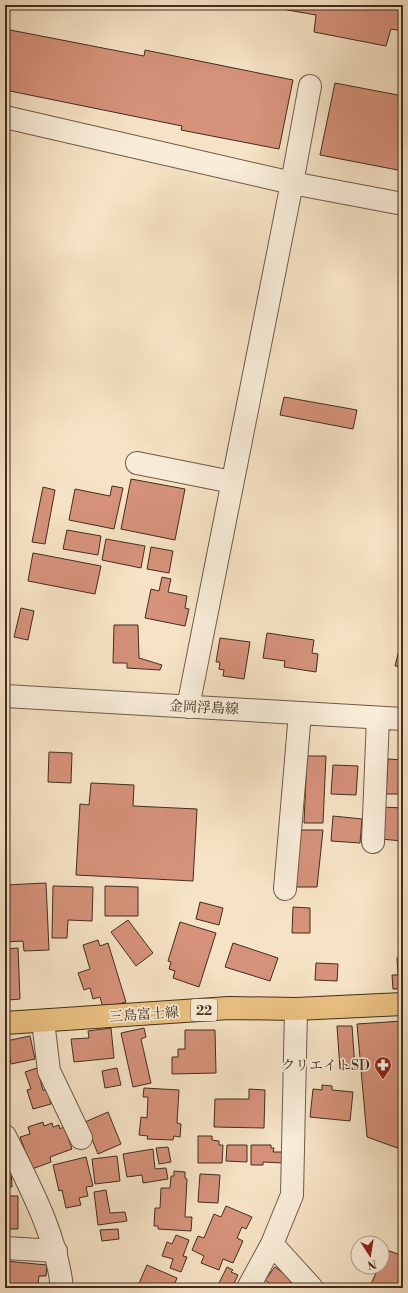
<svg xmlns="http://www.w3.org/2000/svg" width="408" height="1293" font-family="'Libre Bodoni','Noto Serif JP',serif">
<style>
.building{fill:#d6927b;stroke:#422d1d}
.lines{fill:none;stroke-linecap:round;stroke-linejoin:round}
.minor-casing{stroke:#6f5a47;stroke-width:24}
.major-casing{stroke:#422d1d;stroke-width:24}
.minor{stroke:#f9edd9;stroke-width:22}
.major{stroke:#ebc282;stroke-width:22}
.labels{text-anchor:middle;stroke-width:3.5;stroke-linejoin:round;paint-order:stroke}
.shield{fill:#f9edd9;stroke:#796755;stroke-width:1}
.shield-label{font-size:13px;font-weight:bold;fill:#422d1d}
.street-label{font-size:14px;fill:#422d1d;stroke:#f9edd9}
.poi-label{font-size:14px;fill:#422d1d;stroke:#f9edd9;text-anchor:end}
</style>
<rect width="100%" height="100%" fill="#f6e3c5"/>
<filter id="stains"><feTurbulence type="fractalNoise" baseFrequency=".005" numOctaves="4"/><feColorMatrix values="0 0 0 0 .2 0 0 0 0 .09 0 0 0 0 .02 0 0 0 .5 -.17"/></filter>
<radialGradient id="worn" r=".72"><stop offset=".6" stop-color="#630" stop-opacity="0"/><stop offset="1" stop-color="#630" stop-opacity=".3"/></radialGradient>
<path class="building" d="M182 5H210L209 10Z
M259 5H403V31L391 29 386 46 314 32 316 15Z
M5 29 144 56 145 50 293 80 279 149 181 130 182 126 5 90Z
M335 83 403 96V171L320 155Z
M284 397 357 410 353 429 280 415Z
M131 479 185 489 175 540 121 529Z
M112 486 123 488 114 529 69 520 75 489 110 496Z
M43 487 55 490 45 544 32 542Z
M67 530 101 536 98 555 63 549Z
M106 539 145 546 141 568 102 560Z
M151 547 173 551 169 573 147 569Z
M33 553 101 566 95 594 28 581Z
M162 577 171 579 168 592 187 596 185 608 189 609 185 626 145 618 151 589 159 591Z
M21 608 34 611 28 640 14 637Z
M114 625H138L139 658 162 665 160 670 127 668V663H113Z
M267 633 314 640 312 653 318 654 316 672 284 667 285 661 263 658Z
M220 638 250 642 244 679 223 676 224 670 219 669 220 662H216Z
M400 646 403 647V667L395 666Z
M49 752 72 753 71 783 48 782Z
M307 756H326L323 823H304Z
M388 759 403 760V794H386Z
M333 765 358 766 356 795 331 794Z
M91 783 134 785 133 806 197 809 193 881 76 875 80 804 89 805Z
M382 807 403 808 402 841 381 839Z
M333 816 362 819 360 843 331 841Z
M300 830H323L317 887H295Z
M46 883 49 950 24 951 23 941 5 942V885Z
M53 886 93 887 92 921 68 920 67 938H52Z
M105 886 138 887V916H105Z
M200 902 223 908 219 925 196 919Z
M293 907 310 908V933H292Z
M128 920 153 953 136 966 111 932Z
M180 922 216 933 199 987 173 978 175 971 169 969 171 962 168 961Z
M98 940 100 946 108 943 126 1002 103 1008 100 997 93 999 90 988 84 990 78 973 90 969 83 945Z
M233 943 278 958 270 981 225 967Z
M18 948 20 999 9 1000 10 1007H5V949Z
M397 958H403V989H393L392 975H398Z
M316 963 338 964 337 981 315 980Z
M403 1021V1150L367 1137 357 1024Z
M337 1026H352L355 1068 340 1069Z
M111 1028 114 1058 74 1062 71 1039 89 1038 88 1031Z
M144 1028 146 1037 141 1039 151 1083 133 1087 121 1033Z
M185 1030H215L216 1073 172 1074V1057H178V1049H185Z
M30 1036 35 1059 11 1064 6 1041Z
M37 1068 43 1090H47L51 1104 33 1109 27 1090 31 1089 25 1072Z
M117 1068 121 1085 105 1088 102 1071Z
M322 1085 332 1086V1090L353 1092 350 1121 310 1117 313 1089 322 1090Z
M144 1088 179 1090 177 1123 181 1124 180 1137 174 1136 173 1140 147 1139 148 1136 139 1135 141 1117 147 1118 148 1097H143Z
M249 1089 265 1090 264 1128 214 1127 215 1099H249Z
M108 1112 121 1144 98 1154 85 1122Z
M43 1122 44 1126 52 1123 53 1127 59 1125 60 1129 64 1126 72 1149 50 1157 51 1162 32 1169 20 1137 30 1134 28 1127Z
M198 1136H212V1140L219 1141V1145H223L222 1163H198Z
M227 1145H247V1162L226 1161Z
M251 1145H271V1148H274L273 1152H283V1163L263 1162V1165H251Z
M168 1147 171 1162 159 1164 156 1148Z
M153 1149 155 1169 166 1168 168 1179 143 1183 142 1175 127 1177 123 1154Z
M117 1156 120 1181 95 1184 92 1159Z
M86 1157 93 1186 86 1187 88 1196 79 1198 81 1205 66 1208 62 1190 59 1191 53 1165Z
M11 1170 12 1187H5V1171Z
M174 1171 185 1172V1178L187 1179 185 1217H192L191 1231 158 1229V1226H154L155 1208H160L161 1188H170L171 1176H174Z
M200 1174 220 1175 218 1203 198 1202Z
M106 1190 110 1213 125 1212 127 1221 98 1225 94 1192Z
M5 1196H18V1229H5Z
M226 1206 252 1217 246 1229 242 1227 237 1238 243 1241 233 1263 223 1259 219 1270 201 1263 204 1256 192 1250 198 1236 204 1238 214 1214 221 1217Z
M118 1229 119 1239 102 1241 100 1230Z
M176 1235 189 1240 183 1256 187 1257 181 1272 170 1268 173 1259 162 1256 167 1242 172 1244Z
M384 1249 403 1256V1277L398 1288 392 1285 391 1288H380L371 1284 376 1273 373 1272 375 1267H382V1252Z
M5 1261 47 1265 46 1276H39L38 1284H45V1288H5Z
M147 1265 177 1278 173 1288H137Z
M227 1267 233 1270 231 1272 238 1275 232 1288H218L217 1287Z
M275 1267 293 1280 287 1288H276L265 1280Z"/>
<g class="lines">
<g class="minor-casing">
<path id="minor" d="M5 117 292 183 403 204
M137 463 232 482
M5 696 403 719
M188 707 292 183 310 86
M373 842 378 718
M285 889 300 713
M43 1021 49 1071 81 1138
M5 1136C29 1185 56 1233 62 1288
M272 1244 312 1288
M5 1248 56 1251
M248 1288 272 1244 292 1195 296 1009"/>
</g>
<g class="major-casing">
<path id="major" d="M5 1023 229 1008 296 1009 403 1004"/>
</g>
<use href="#minor" class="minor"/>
<use href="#major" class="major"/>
</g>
<defs>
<g id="pharmacy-pin" transform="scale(0.9)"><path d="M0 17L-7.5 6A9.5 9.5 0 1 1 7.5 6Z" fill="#8f2418" stroke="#f9edd9"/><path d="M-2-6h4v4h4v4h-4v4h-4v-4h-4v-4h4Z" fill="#fff"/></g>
</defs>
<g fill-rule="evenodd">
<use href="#pharmacy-pin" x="383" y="1065"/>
</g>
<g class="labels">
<rect class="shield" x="191" y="999" width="26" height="22" rx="3"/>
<g class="shield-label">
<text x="204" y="1015">22</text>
</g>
<g class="street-label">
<text transform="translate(204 707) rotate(3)" y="5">金岡浮島線</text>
<text transform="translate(144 1014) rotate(-4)" y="5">三島富士線</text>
</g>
<g class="poi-label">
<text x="370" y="1070">クリエイトSD</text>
</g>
</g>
<rect width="408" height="1293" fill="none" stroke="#f6e3c5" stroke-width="20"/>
<rect x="6" y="6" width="396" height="1281" fill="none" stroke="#422d1d" stroke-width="2"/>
<rect x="10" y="10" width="388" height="1273" fill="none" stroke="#422d1d"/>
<g transform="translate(370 1255) rotate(168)"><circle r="19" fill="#f9edd9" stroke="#b0a08e"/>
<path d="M0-3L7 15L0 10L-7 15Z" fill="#8f2418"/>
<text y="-6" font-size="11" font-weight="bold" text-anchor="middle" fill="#422d1d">N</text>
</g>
<rect width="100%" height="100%" filter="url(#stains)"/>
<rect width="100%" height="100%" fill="url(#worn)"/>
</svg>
